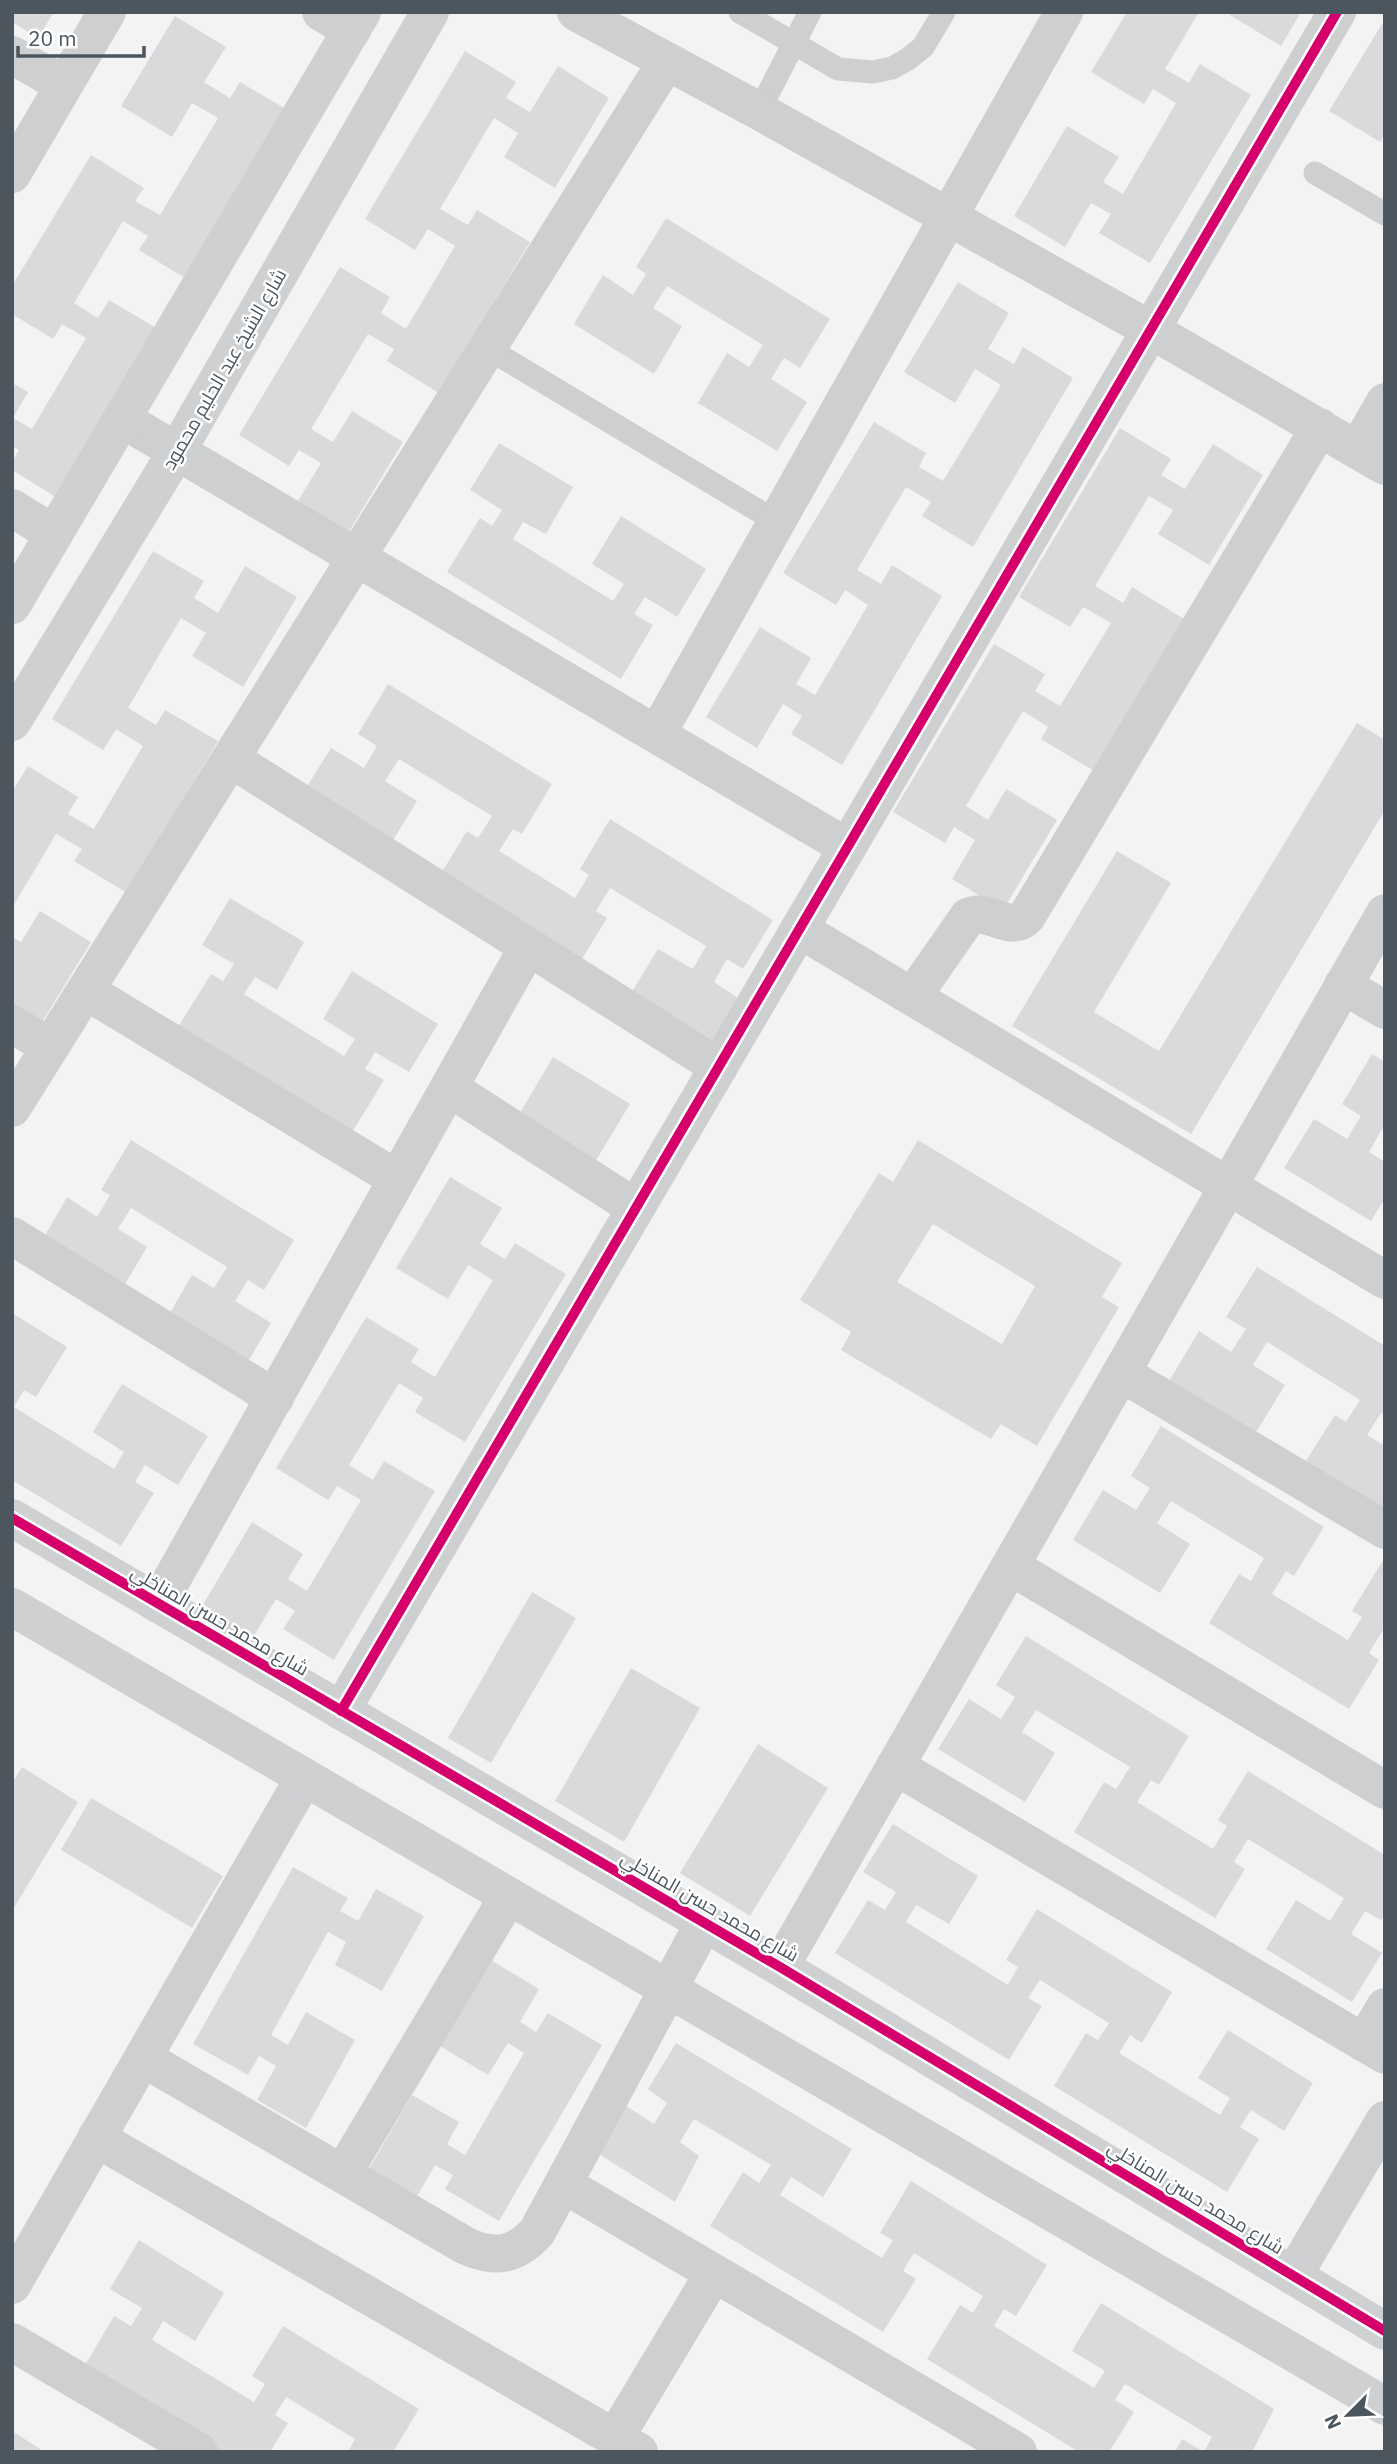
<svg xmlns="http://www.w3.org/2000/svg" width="1397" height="2464" font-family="'IBM Plex Sans',Cairo,sans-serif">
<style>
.building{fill:#dadadc;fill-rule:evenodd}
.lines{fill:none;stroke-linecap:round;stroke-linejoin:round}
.lane{stroke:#cdcfd1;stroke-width:23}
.street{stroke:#cdcfd1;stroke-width:38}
.secondary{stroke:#ced0d2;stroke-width:38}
.cycleway-casing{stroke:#fff;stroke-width:15}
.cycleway{stroke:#d6006c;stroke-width:10}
.labels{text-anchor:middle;stroke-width:5;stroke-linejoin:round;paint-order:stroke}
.street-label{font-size:19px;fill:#4c565e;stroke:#fff}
</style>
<rect width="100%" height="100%" fill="#f4f3f3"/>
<path class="building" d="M12 12H54L38 38 12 22Z
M1127 12H1199L1165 69 1189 83 1200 64 1251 95 1150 263 1099 233 1111 214 1091 203 1065 247 1014 216 1067 126 1119 157 1103 182 1123 194 1176 103 1153 89 1144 104 1091 72Z
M1232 12H1301L1281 46 1230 15Z
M175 16 226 47 204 82 230 98 240 82 291 112 190 281 139 250 148 236 123 221 74 303 98 318 109 300 160 330 59 499 12 470V462L19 450 12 446V383L28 392 13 418 32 429 86 338 62 324 53 339 12 314V286L91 155 144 188 135 201 160 215 218 118 192 103 172 137 121 106Z
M1385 19V134L1380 142 1329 111Z
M465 51 516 82 506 98 530 112 558 66 609 98 555 188 504 157 518 133 494 118 440 209 468 225 477 210 530 242 439 393 387 361 394 349 368 334 311 429 333 442 352 411 403 442 348 533 298 501 321 463 299 450 289 466 239 435 340 267 390 297 381 313 406 329 455 246 428 229 415 250 365 219Z
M666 218 830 319 800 368 784 358 771 379 807 402 777 451 698 403 727 353 749 367 763 345 667 286 653 308 682 326 654 374 574 324 603 275 633 295 646 274 636 267Z
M958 282 1009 313 988 349 1014 364 1023 347 1073 378 973 547 922 516 931 502 906 487 857 570 881 584 892 565 942 596 842 765 791 734 802 716 783 704 757 748 706 717 760 627 811 658 796 684 815 695 868 605 845 590 836 605 783 573 874 422 926 453 919 467 943 481 1001 385 975 369 955 403 904 372Z
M1120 428 1171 459 1161 475 1185 489 1213 444 1263 475 1209 565 1158 534 1173 510 1149 496 1095 586 1123 603 1132 587 1184 619 1094 771 1041 739 1048 727 1023 711 966 806 988 820 1006 789 1057 820 1003 910 952 879 975 840 954 827 945 843 893 812 994 644 1045 674 1035 691 1060 706 1111 623 1083 607 1070 627 1019 597Z
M499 443 573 487 546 534 523 522 513 539 613 601 624 584 592 564 621 516 706 569 677 617 645 597 634 614 653 625 621 679 447 572 480 518 492 526 502 510 470 490Z
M153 551 204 581 194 598 218 613 245 566 297 597 243 687 192 656 206 633 181 618 128 708 156 725 165 710 218 741 127 893 74 861 82 849 56 834 12 908V792L28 766 78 797 68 814 94 829 143 746 116 729 103 750 52 719Z
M388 684 552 784 522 834 513 829 499 851 575 898 589 875 580 869 610 819 773 920 743 969 727 959 714 982 744 1002 714 1051 628 998 658 949 693 969 706 946 610 888 596 911 607 918 577 967 437 880 467 831 478 838 492 816 399 759 385 781 417 801 387 850 300 798 331 748 364 768 377 746 358 734Z
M1357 723 1385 740V810L1191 1134 1012 1026 1117 851 1171 883 1094 1012 1159 1051Z
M230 898 304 942 277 990 255 977 244 994 344 1056 355 1039 323 1019 352 971 438 1024 409 1072 375 1052 365 1069 384 1080 351 1134 178 1027 211 974 223 981 234 964 202 945Z
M40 911 91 942 36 1032 12 1018V937L21 942Z
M1372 1054 1385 1062V1130L1382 1129 1369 1152 1385 1162V1198L1371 1221 1284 1168 1314 1119 1347 1139 1361 1116 1342 1104Z
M553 1057 630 1104 589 1172 513 1125Z
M131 1140 294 1240 264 1290 248 1280 235 1301 271 1323 241 1373 163 1325 192 1275 214 1288 227 1267 131 1208 118 1229 147 1247 118 1296 39 1246 67 1197 97 1217 110 1195 101 1190Z
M918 1140 1122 1263 1102 1297 1119 1307 1037 1446 1001 1424 991 1439 841 1350 851 1332 800 1300 879 1173 893 1182ZM933 1224 1035 1286 1002 1344 897 1282Z
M450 1177 502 1208 480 1244 505 1259 515 1243 566 1274 465 1442 415 1412 423 1398 399 1383 349 1465 373 1480 384 1461 435 1491 334 1660 283 1629 295 1611 276 1599 249 1644 198 1613 252 1522 303 1554 288 1579 307 1591 361 1500 337 1486 328 1500 276 1468 366 1317 419 1349 411 1362 435 1377 493 1280 468 1265 448 1299 396 1268Z
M1257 1267 1385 1346V1415L1381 1413 1367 1435 1385 1446V1513L1304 1464 1335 1415 1346 1422 1360 1400 1267 1342 1253 1365 1285 1385 1255 1434 1169 1381 1199 1331 1231 1352 1246 1329 1226 1317Z
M12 1313 67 1347 36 1397 24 1390 14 1407 114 1469 124 1452 93 1432 122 1384 208 1436 178 1485 145 1465 135 1482 154 1493 121 1546 12 1480Z
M1161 1426 1324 1527 1294 1576 1286 1571 1272 1594 1348 1640 1362 1617 1352 1611 1382 1562 1385 1563V1631L1383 1630 1369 1653 1379 1660 1349 1709 1209 1623 1239 1574 1251 1581 1264 1558 1171 1501 1157 1523 1190 1544 1160 1593 1073 1540 1103 1490 1136 1510 1150 1488 1131 1476Z
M532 1592 576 1618 491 1763 448 1738Z
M1026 1636 1189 1736 1159 1785 1151 1780 1137 1802 1213 1849 1227 1826 1218 1820 1248 1771 1385 1855V1914L1381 1920 1365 1911 1351 1934 1382 1953 1352 2002 1266 1949 1296 1900 1330 1921 1344 1898 1248 1839 1234 1862 1245 1869 1215 1918 1074 1832 1104 1782 1116 1789 1130 1767 1036 1710 1022 1732 1055 1753 1025 1802 938 1749 969 1699 1001 1719 1015 1697 996 1685Z
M631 1668 700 1708 624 1842 555 1801Z
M758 1744 828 1788 750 1916 680 1873Z
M22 1767 78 1802 12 1911V1783Z
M91 1798 223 1876 192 1928 61 1850Z
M893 1824 978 1876 949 1924 916 1905 906 1922 1008 1985 1018 1967 1006 1960 1037 1909 1172 1992 1142 2043 1130 2035 1119 2053 1220 2115 1230 2098 1198 2078 1228 2030 1313 2083 1284 2131 1251 2110 1240 2127 1259 2139 1227 2192 1054 2086 1086 2033 1098 2040 1109 2023 1040 1980 1028 1998 1042 2006 1009 2060 835 1953 868 1900 885 1910 896 1892 863 1872Z
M293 1867 348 1898 340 1911 358 1921 376 1889 424 1916 382 1991 335 1965 346 1942 328 1932 271 2035 288 2045 306 2012 355 2040 306 2128 257 2100 276 2066 259 2056 248 2075 193 2044Z
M491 1960 539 1989 520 2022 536 2032 548 2013 602 2045 499 2221 445 2189 453 2175 435 2165 416 2198 369 2169 412 2095 459 2122 447 2144 465 2155 524 2053 508 2043 488 2075 440 2046Z
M676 2043 852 2149 823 2197 791 2177 780 2195 882 2258 893 2240 880 2233 911 2181 1047 2265 1016 2316 1004 2309 994 2326 1094 2388 1105 2371 1072 2351 1101 2303 1274 2409 1252 2452H1175L1182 2439 1204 2452 1212 2437 1125 2384 1115 2400 1134 2412 1109 2452H1079L927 2359 960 2305 973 2313 983 2296 914 2253 903 2271 916 2279 883 2332 710 2226 743 2172 759 2183 771 2165 694 2119 680 2142 699 2156 675 2202 594 2151 623 2104 654 2124 667 2103 648 2089Z
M139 2240 224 2293 195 2341 163 2321 152 2340 254 2402 265 2384 252 2376 283 2326 419 2409 393 2452H348L355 2439 286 2397 275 2415 288 2423 270 2452H216L82 2370 114 2316 131 2326 142 2308 110 2289Z
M12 2431 45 2452H12Z"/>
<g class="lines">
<path class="lane" d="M740 12 838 69 873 72 892 68 908 59 923 47 944 12
M759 111 810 12
M1315 173 1385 214
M487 348 777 522"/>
<path class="street" d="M321 12 352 30
M576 12 759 111 1151 330 1385 466
M12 55 64 85
M12 174 107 12
M122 419 847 847
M1358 449 1385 402
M12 508 54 534
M657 734 1064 12
M231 759 719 1067
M799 929 1385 1280
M1343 985 1385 1010
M86 991 397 1179
M913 996 968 917C988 906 1010 935 1027 916L1320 427
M12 1024 50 1047
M449 1088 636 1208
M12 1108 667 61
M12 1236 275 1398
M1121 1373 1385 1530
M1010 1566 1385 1790
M158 1604 528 947
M341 1711 1337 12
M895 1766 1385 2055
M780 1967 1385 913
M1364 2043 1385 2007
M143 2058 466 2246C495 2259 515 2256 537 2232L704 1923
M96 2138 639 2452
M343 2173 508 1897
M563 2184 1018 2452
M1293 2276 1385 2120
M12 2285 304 1778
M12 2342 199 2452
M615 2438 714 2273"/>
<path class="secondary" d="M12 605 362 12
M12 722 177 451 430 12
M12 1518 780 1967 1385 2331
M12 1607 1385 2406"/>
<g class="cycleway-casing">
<path id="cycleway" d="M12 1518 780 1967 1385 2331
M341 1711 1337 12"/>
</g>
<use href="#cycleway" class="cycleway"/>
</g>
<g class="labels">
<g class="street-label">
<text transform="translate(224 369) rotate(-60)" y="7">شارع الشيخ عبد الحليم محمود</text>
<text transform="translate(220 1620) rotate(30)" y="7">شارع محمد حسن المناخلي</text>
<text transform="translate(710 1906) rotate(30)" y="7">شارع محمد حسن المناخلي</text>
<text transform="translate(1196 2197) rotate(31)" y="7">شارع محمد حسن المناخلي</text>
</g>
</g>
<rect width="1397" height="2464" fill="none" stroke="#4c565e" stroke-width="28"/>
<g transform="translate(1348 2415) rotate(246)" stroke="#ffffff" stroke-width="5" paint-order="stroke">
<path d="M0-5L12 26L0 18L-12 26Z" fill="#4c565e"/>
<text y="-10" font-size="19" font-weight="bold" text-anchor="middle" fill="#4c565e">N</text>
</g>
<path d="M18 46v10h126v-10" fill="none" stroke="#4c565e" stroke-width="3.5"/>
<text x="28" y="46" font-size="21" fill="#4c565e" stroke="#ffffff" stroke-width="5" paint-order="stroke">20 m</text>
</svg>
